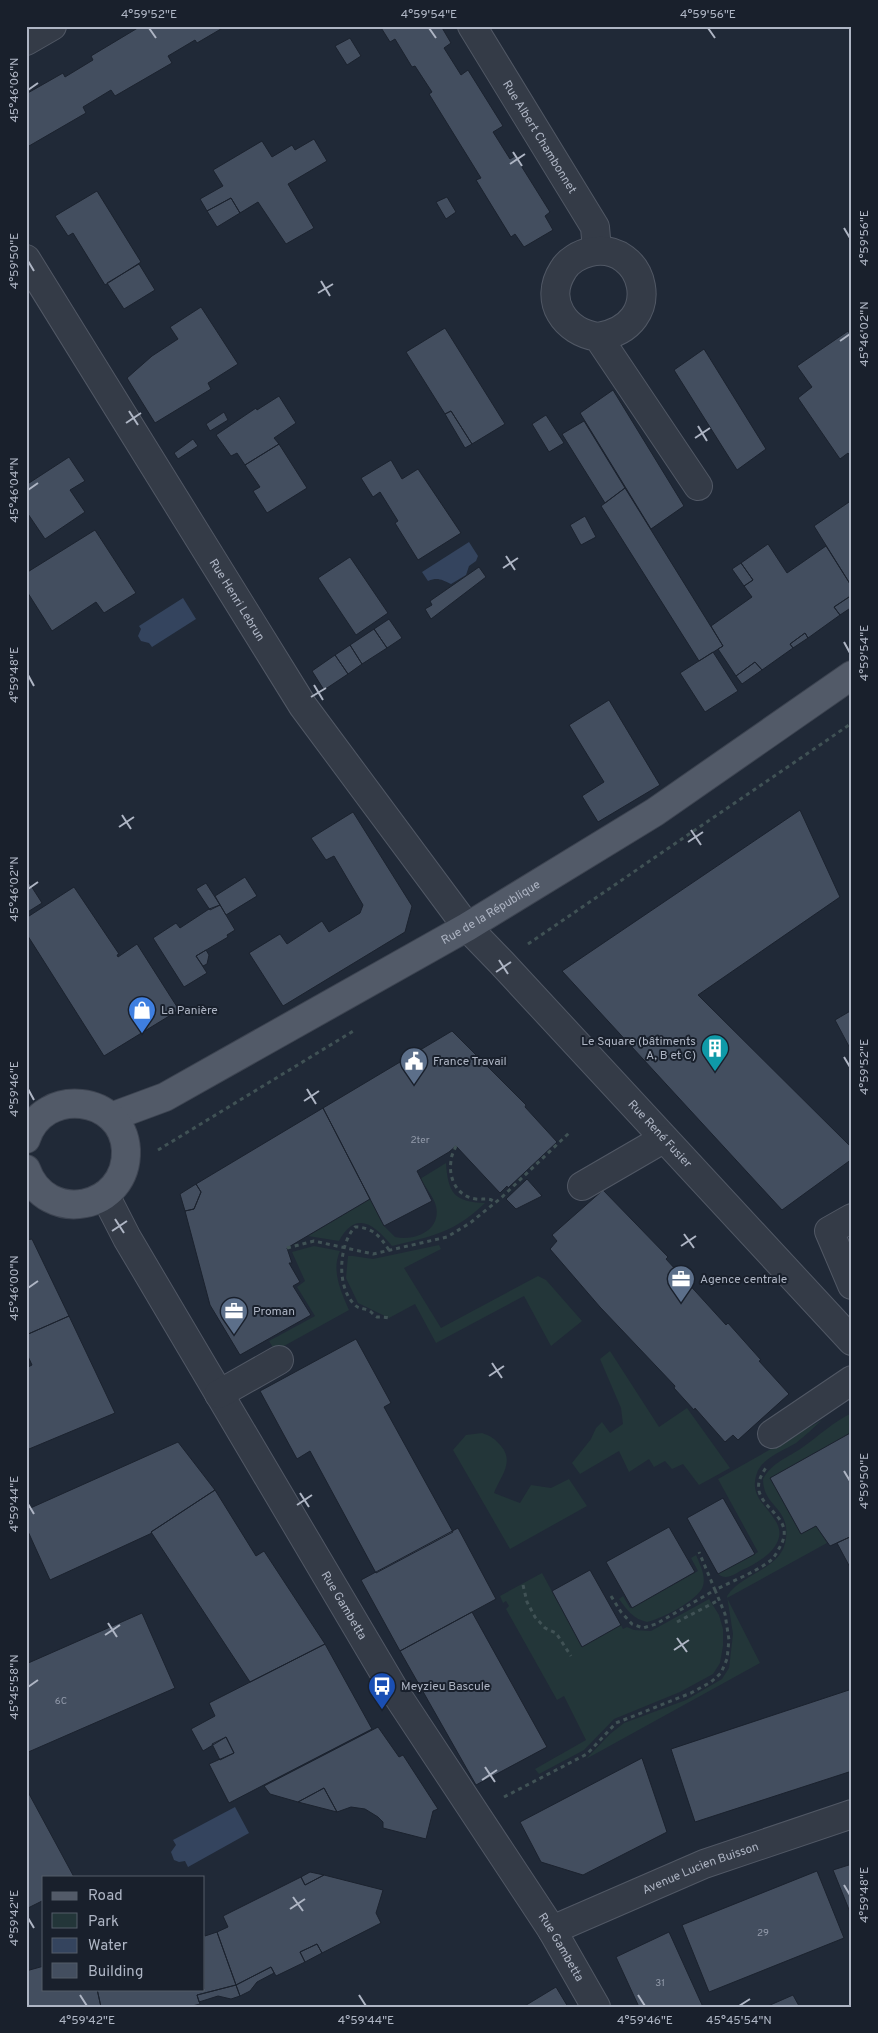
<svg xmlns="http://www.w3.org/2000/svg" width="878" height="2033" font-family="Overpass,sans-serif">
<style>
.green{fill:#233639}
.water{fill:#34445e}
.building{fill:#434e5f;stroke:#1b222e}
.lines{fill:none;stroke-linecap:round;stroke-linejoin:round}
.minor-casing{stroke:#515865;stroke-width:30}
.major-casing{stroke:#3d4451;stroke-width:30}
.path{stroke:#405255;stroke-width:3;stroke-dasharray:4 4;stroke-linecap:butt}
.minor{stroke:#343b47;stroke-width:28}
.major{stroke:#525a68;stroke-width:28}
.ticks{fill:none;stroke:#aeb5c4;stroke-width:2}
.labels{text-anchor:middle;stroke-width:4;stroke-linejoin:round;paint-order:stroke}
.number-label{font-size:10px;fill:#939bab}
.street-label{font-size:12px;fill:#aeb5c4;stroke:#19202c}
.poi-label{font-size:12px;fill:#aeb5c4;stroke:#19202c;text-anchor:start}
.neatline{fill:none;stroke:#aeb5c4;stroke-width:2}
.ticks-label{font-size:12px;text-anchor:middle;fill:#aeb5c4}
</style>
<rect width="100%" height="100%" fill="#202937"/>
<path class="green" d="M446 1163C448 1193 454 1202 485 1203 454 1233 432 1236 392 1246 375 1225 356 1209 339 1241L308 1236 370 1199 384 1226 395 1237C416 1242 444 1229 435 1203 432 1195 425 1186 420 1179Z
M439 1245 441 1249 404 1268 441 1328 538 1276 546 1280 582 1321 551 1346 524 1296 436 1343 415 1304 389 1318 358 1303 346 1278 348 1256H353L373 1259Z
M314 1246 340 1251C331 1270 341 1292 349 1310L275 1351 269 1341 315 1316 297 1287 305 1281 292 1252Z
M610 1351 659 1427 687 1408 730 1468 699 1485 683 1464 672 1469 665 1461 654 1467 649 1459 629 1472 619 1451 580 1474 572 1463 591 1439 596 1428 602 1422 610 1433 623 1424 621 1408 600 1359Z
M852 1413V1432L770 1478 801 1534 816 1526 827 1543 727 1598 760 1663 586 1759 610 1734 624 1723 686 1700 722 1679 729 1668 733 1634 727 1596C742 1572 783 1570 786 1538 790 1507 763 1507 763 1479 772 1462 788 1458 803 1447 820 1435 833 1422 852 1413Z
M822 1420C813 1428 805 1436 796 1443 783 1451 762 1458 757 1473 749 1495 765 1504 775 1520 791 1544 760 1562 742 1570 735 1574 726 1581 718 1574L758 1552 718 1479Z
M482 1433C491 1436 495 1439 501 1446 515 1462 500 1477 494 1493L520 1503 531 1485 551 1488 569 1479 587 1506 510 1549 453 1450 466 1435Z
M696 1555C700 1565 706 1575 703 1586 699 1600 661 1619 647 1622 633 1619 627 1610 619 1599L623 1596 630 1608H632L698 1571 691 1558Z
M542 1573 582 1647 621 1625 623 1629 627 1627 634 1630 651 1631 709 1599 719 1615 723 1629V1646L720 1663 713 1674 680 1692 614 1719 584 1750 539 1774 535 1769 586 1740 564 1696 557 1700 506 1609 509 1606 506 1601 503 1603 500 1596Z"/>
<path class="water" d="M469 542 478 556 476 561 469 566 466 575 451 584C442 580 438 577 428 581L422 572Z
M183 598 196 619 152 647 149 643 141 641 138 636 141 629 139 626Z
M235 1807 249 1833 188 1867 185 1861 179 1862 174 1860 171 1852 176 1845 173 1840Z"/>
<path class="building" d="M141 26H226L197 43 195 40 168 56 172 63 115 96 111 90 83 107 86 113 29 146 26 141V94L63 73 65 77 93 60 91 56Z
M380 26H441L451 43 444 48 461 75 468 70 503 126 493 132 510 159 515 156 550 212 545 216 553 230 524 247 515 234 511 237 476 180 481 178 429 94 432 92 415 66 412 67 395 39 390 42Z
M350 38 361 56 347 65 335 46Z
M314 139 327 161 288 184 314 228 286 244 258 202 240 213 231 198 207 211 200 199 223 186 213 170 262 141 272 157 292 145 295 150Z
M97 191 141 262 105 285 73 233 68 236 55 216Z
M447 197 456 212 446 219 436 202Z
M231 198 240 213 217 227 207 211Z
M139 264 155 290 124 309 107 283Z
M201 307 238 364 208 383 211 389 155 423 127 378 152 356 178 339 170 327Z
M445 328 505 424 472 444 451 411 445 414 406 352Z
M848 331 852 337V458L848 453 840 459 798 398 812 387 797 366Z
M704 349 766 449 737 470 674 370Z
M613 390 684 506 651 529 580 413Z
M279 396 296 423 274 438 279 444 245 465 237 453 231 456 216 435 256 408 257 410Z
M451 411 472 444 465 448 445 414Z
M224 412 228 420 210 431 206 424Z
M546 415 564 443 549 452 532 424Z
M584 421 625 488 605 503 562 434Z
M193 439 198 446 178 459 174 453Z
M279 444 307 488 267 513 253 491 260 487 245 465Z
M69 457 85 481 70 490 85 512 45 539 26 511V485Z
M391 460 402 479 418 469 461 533 418 560 395 523 398 521 380 492 373 497 361 478Z
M625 488 723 646 699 661 601 506Z
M852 500V587L814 526Z
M585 516 596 537 581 545 570 525Z
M95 530 136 593 104 613 96 602 52 631 26 590V573Z
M768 544 787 573 826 546 852 587V595L834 607 840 615 808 638 805 633 790 644 793 648 762 670 755 662 736 676 718 649 723 646 711 626 752 597 744 586 753 580 741 563Z
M350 557 388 613 356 635 318 578Z
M741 563 753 580 744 586 732 569Z
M479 567 486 577 431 619 425 609 432 605 430 601Z
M852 595V607L840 615 834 607Z
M389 619 402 638 387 648 374 629Z
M374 629 387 648 362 664 350 645Z
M805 633 808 638 793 648 790 644Z
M350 645 362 664 348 674 335 655Z
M713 652 738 691 705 712 680 673Z
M335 655 348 674 324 690 312 671Z
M755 662 762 670 742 684 736 676Z
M609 700 660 785 598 822 582 796 604 782 569 725Z
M800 810 840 897 698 995 852 1148V1159L782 1210 562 971Z
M353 812 412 906 405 932 283 1006 249 953 280 934 287 944 322 921 329 932 360 913 363 905 334 856 326 860 311 838Z
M245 877 257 896 226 915 215 896Z
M26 878 42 903 26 913Z
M206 883 220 905 210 910 196 889Z
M74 887 119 954 117 955 118 957 137 944 179 1010 104 1056 26 933V918Z
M220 905 235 930 227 935 228 937 196 956 207 973 184 987 153 938 176 923 180 928 209 909Z
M206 950 209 955 207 964 203 966 196 956Z
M852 1010V1052L835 1020Z
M452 1031 526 1105 525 1107 557 1142 508 1188 507 1186 500 1193 456 1146 449 1152 417 1171 432 1201 384 1226 323 1108Z
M323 1108 370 1199 287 1248 292 1263H289L300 1282 293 1286 311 1315 240 1355 210 1305 185 1211 194 1209 201 1192 196 1184Z
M527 1179 542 1196 516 1209 506 1199Z
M196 1184 201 1192 194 1209 185 1211 180 1194Z
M603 1190 668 1257 666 1259 726 1325 728 1323 761 1360 759 1361 789 1394 738 1440 733 1435 725 1442 695 1408 694 1410 674 1388 675 1386 600 1307 550 1249 557 1241 552 1235Z
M32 1239 69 1316 26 1335V1240Z
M69 1316 115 1413 29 1449 26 1444V1368L32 1365 26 1352V1335Z
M356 1339 391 1403 384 1407 453 1532 376 1573 310 1451 297 1459 260 1391Z
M852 1432V1536L830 1546 816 1526 801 1534 770 1478Z
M178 1442 215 1490 151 1532 152 1533 50 1580 26 1527V1510Z
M215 1490 256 1556 264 1551 325 1644 250 1682 151 1532Z
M723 1498 755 1554 718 1574 687 1518Z
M669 1527 695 1572 632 1608 606 1562Z
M458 1528 496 1599 400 1651 361 1580Z
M852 1536V1571L837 1543Z
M590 1570 621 1625 582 1647 552 1591Z
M472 1612 547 1747 476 1785 400 1651Z
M142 1613 175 1688 26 1753V1664Z
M325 1644 372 1729 229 1803 209 1764 234 1753 226 1737 203 1751 191 1729 215 1716 209 1703Z
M852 1689V1771L695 1822 671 1749Z
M378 1727 399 1757 403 1755 438 1809 433 1811 426 1839 383 1828V1822L378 1817 365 1809 351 1807 337 1812 324 1788 298 1802 270 1794 264 1786Z
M226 1737 234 1753 220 1760 212 1744Z
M642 1758 667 1832 583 1875 541 1862 520 1822Z
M324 1788 337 1812 298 1802Z
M28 1792 74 1877H44V1900L26 1909V1793Z
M852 1864V1917L833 1870Z
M817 1871 844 1938 709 1992 682 1925Z
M310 1872 324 1875 305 1885 301 1877Z
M324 1875 383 1890 376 1913 381 1923 322 1953 317 1944 300 1952 305 1962 276 1976 271 1967 236 1985 217 1932 228 1927 223 1916 301 1877 305 1885Z
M217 1932 236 1985 197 1995 200 2004 188 2007H101L97 1989H204V1933L205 1936Z
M669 1932 703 2007H639L616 1957Z
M317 1944 322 1953 305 1962 300 1952Z
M44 1966V1989H97L101 2007H26V1971Z
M271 1967 274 1973 257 1982 250 1991 240 1996 236 1985Z
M236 1985 240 1996 231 1999 218 1996 199 2002 197 1995Z
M556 1987 568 2007H523Z
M793 1995 799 2006 767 2007 768 2006Z"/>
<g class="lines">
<g class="minor-casing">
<g id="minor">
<path id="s1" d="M472 26 595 227 597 250"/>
<path d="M26 41 52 26"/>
<path id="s2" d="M26 259 303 706 467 927 501 962 852 1341"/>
<path d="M598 337C668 326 645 240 590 252 580 254 568 261 563 270 543 301 565 332 598 337L698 486"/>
<path d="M582 1186 663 1139"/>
<path id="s3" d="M105 1195 127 1238 399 1698 552 1930 596 2007"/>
<path d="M852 1218 829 1231 852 1285"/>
<path d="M219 1394 279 1360"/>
<path d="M772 1434 852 1380"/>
<path id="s4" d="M552 1930 704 1864 852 1814"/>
</g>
</g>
<g class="major-casing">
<g id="major">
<path id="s5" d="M111 1117 165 1097 467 927 655 812 852 675"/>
<path d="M26 1139C43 1086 123 1095 126 1150 128 1210 46 1226 26 1169"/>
</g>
</g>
<path class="path" d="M528 944 852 723
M456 1146C454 1151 451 1156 451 1161 448 1179 458 1197 476 1199 483 1200 488 1197 495 1202
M158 1150 355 1030
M287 1248 314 1241 373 1254 447 1237 470 1223 501 1198 569 1133
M389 1250C380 1236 372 1227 355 1227 339 1244 336 1286 354 1304 358 1309 362 1308 368 1310 371 1311 374 1316 377 1317 381 1317 385 1317 389 1318
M523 1585 527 1602 535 1617 545 1628 556 1633 571 1656
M611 1596 621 1612 632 1624 643 1628 656 1624 715 1590 699 1552
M677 1622 719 1600
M504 1797 587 1754 616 1723 691 1693 711 1682 721 1673 727 1659 729 1640 725 1614 715 1590C732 1581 754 1573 770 1561 775 1557 778 1550 781 1545 794 1519 764 1511 759 1491 757 1481 762 1474 767 1466"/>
<use href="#minor" class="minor"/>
<use href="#major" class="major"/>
</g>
<path class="ticks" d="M149 28 156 38M429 28 436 38M708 28 715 38M28 90 38 83M513 152 522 166M510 164 525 154M844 228 850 238M28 261 34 271M321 281 330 296M318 293 333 284M840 341 850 334M129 411 138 425M126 423 141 413M698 426 707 441M695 438 710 428M28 490 38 483M506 556 515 570M503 568 518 558M844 642 850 653M28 675 34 686M314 685 323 700M311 697 326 688M122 815 131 829M119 827 134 817M691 830 701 845M688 842 703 832M28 889 38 882M499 960 508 974M496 972 511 962M844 1057 850 1067M28 1089 34 1100M307 1089 316 1104M304 1101 319 1091M115 1219 124 1233M112 1231 127 1221M684 1234 694 1248M681 1246 696 1236M28 1288 38 1281M492 1363 502 1378M489 1376 504 1366M844 1471 850 1481M300 1493 309 1507M28 1504 34 1514M297 1505 312 1495M108 1623 117 1637M105 1635 120 1625M677 1638 687 1652M674 1650 689 1640M28 1687 38 1680M485 1767 495 1782M482 1780 497 1770M844 1885 850 1895M293 1897 303 1911M290 1909 305 1899M28 1918 34 1928M80 1995 87 2006M359 1995 366 2006M638 1995 645 2006M739 2006 750 1999"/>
<defs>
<g id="shop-pin" transform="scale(1.4375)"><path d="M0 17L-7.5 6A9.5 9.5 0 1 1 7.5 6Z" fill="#3f7fe0" stroke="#19202c"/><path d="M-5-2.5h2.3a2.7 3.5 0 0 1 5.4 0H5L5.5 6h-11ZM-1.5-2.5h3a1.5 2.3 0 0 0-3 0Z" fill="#fff"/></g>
<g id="building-pin" transform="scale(1.4375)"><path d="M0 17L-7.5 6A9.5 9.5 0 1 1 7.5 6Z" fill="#0f9aa8" stroke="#19202c"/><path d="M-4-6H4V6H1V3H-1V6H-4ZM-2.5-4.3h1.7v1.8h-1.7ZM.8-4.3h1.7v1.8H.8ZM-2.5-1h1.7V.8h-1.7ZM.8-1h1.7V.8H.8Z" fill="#fff"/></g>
<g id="civic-pin" transform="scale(1.4375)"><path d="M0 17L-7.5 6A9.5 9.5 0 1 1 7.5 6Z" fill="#5c6f8a" stroke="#19202c"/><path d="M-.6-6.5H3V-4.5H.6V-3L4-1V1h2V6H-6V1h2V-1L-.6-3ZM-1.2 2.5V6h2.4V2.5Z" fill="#fff"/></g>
<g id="office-pin" transform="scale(1.4375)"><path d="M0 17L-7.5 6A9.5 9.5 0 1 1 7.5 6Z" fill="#5c6f8a" stroke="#19202c"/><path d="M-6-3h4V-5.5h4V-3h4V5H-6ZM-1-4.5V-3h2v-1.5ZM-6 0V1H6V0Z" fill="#fff"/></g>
<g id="bus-pin" transform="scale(1.4375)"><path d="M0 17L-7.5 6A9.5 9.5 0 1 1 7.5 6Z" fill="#1a4fb4" stroke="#19202c"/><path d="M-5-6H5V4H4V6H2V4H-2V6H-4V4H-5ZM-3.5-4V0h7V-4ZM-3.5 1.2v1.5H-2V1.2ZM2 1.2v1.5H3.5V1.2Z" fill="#fff"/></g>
</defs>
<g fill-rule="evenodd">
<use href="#shop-pin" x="142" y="1010"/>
<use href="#building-pin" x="715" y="1048"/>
<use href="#civic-pin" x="414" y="1061"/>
<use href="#office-pin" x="681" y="1279"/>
<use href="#office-pin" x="234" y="1311"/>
<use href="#bus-pin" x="382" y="1686"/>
</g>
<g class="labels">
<g class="number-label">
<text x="420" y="1143">2ter</text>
<text x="61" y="1704">6C</text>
<text x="763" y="1936">29</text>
<text x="660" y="1986">31</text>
</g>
<g class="street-label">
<text dy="4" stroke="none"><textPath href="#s1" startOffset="130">Rue Albert Chambonnet</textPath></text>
<text dy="4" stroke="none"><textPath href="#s2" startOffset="401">Rue Henri Lebrun</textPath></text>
<text dy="4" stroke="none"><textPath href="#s5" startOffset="432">Rue de la République</textPath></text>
<text dy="4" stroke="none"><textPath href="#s2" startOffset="1084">Rue René Fusier</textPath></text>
<text dy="4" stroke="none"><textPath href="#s3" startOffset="475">Rue Gambetta</textPath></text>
<text dy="4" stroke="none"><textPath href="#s4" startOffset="161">Avenue Lucien Buisson</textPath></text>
<text dy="4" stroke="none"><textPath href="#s3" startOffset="880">Rue Gambetta</textPath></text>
</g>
<g class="poi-label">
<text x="161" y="1014">La Panière</text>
<text x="696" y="1045" text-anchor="end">Le Square (bâtiments<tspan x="696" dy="14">A, B et C)</tspan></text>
<text x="433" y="1065">France Travail</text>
<text x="700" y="1283">Agence centrale</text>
<text x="253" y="1315">Proman</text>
<text x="401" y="1690">Meyzieu Bascule</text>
</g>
</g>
<rect width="878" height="2033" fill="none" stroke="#19202c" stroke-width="55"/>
<rect x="42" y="1876" width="162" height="115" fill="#19202c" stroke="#555c69"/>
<rect x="52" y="1892" width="25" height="8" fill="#525a68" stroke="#555c69"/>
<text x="88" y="1900" font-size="15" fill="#aeb5c4">Road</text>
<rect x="52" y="1913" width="25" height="15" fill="#233639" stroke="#555c69"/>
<text x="88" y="1926" font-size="15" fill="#aeb5c4">Park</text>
<rect x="52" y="1938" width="25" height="15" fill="#34445e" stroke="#555c69"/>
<text x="88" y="1950" font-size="15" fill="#aeb5c4">Water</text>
<rect x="52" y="1963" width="25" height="15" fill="#434e5f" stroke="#555c69"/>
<text x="88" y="1976" font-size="15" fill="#aeb5c4">Building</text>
<rect x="28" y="28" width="822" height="1978" class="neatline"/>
<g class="ticks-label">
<text x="149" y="18">4°59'52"E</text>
<text x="429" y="18">4°59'54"E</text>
<text x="708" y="18">4°59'56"E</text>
<text transform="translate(14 90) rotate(-90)" y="4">45°46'06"N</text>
<text transform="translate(864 238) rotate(-90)" y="4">4°59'56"E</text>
<text transform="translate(14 261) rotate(-90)" y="4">4°59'50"E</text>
<text transform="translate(864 334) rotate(-90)" y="4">45°46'02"N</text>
<text transform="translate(14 490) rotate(-90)" y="4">45°46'04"N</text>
<text transform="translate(864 653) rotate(-90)" y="4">4°59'54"E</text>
<text transform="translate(14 675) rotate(-90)" y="4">4°59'48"E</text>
<text transform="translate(14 889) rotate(-90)" y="4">45°46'02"N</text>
<text transform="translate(864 1067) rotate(-90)" y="4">4°59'52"E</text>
<text transform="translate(14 1089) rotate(-90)" y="4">4°59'46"E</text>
<text transform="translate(14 1288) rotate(-90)" y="4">45°46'00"N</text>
<text transform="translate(864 1481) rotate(-90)" y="4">4°59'50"E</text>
<text transform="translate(14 1504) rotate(-90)" y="4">4°59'44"E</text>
<text transform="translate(14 1687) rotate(-90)" y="4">45°45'58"N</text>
<text transform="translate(864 1895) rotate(-90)" y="4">4°59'48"E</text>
<text transform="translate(14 1918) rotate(-90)" y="4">4°59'42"E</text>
<text x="87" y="2024">4°59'42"E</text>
<text x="366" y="2024">4°59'44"E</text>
<text x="645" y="2024">4°59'46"E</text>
<text x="739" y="2024">45°45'54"N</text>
</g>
</svg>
